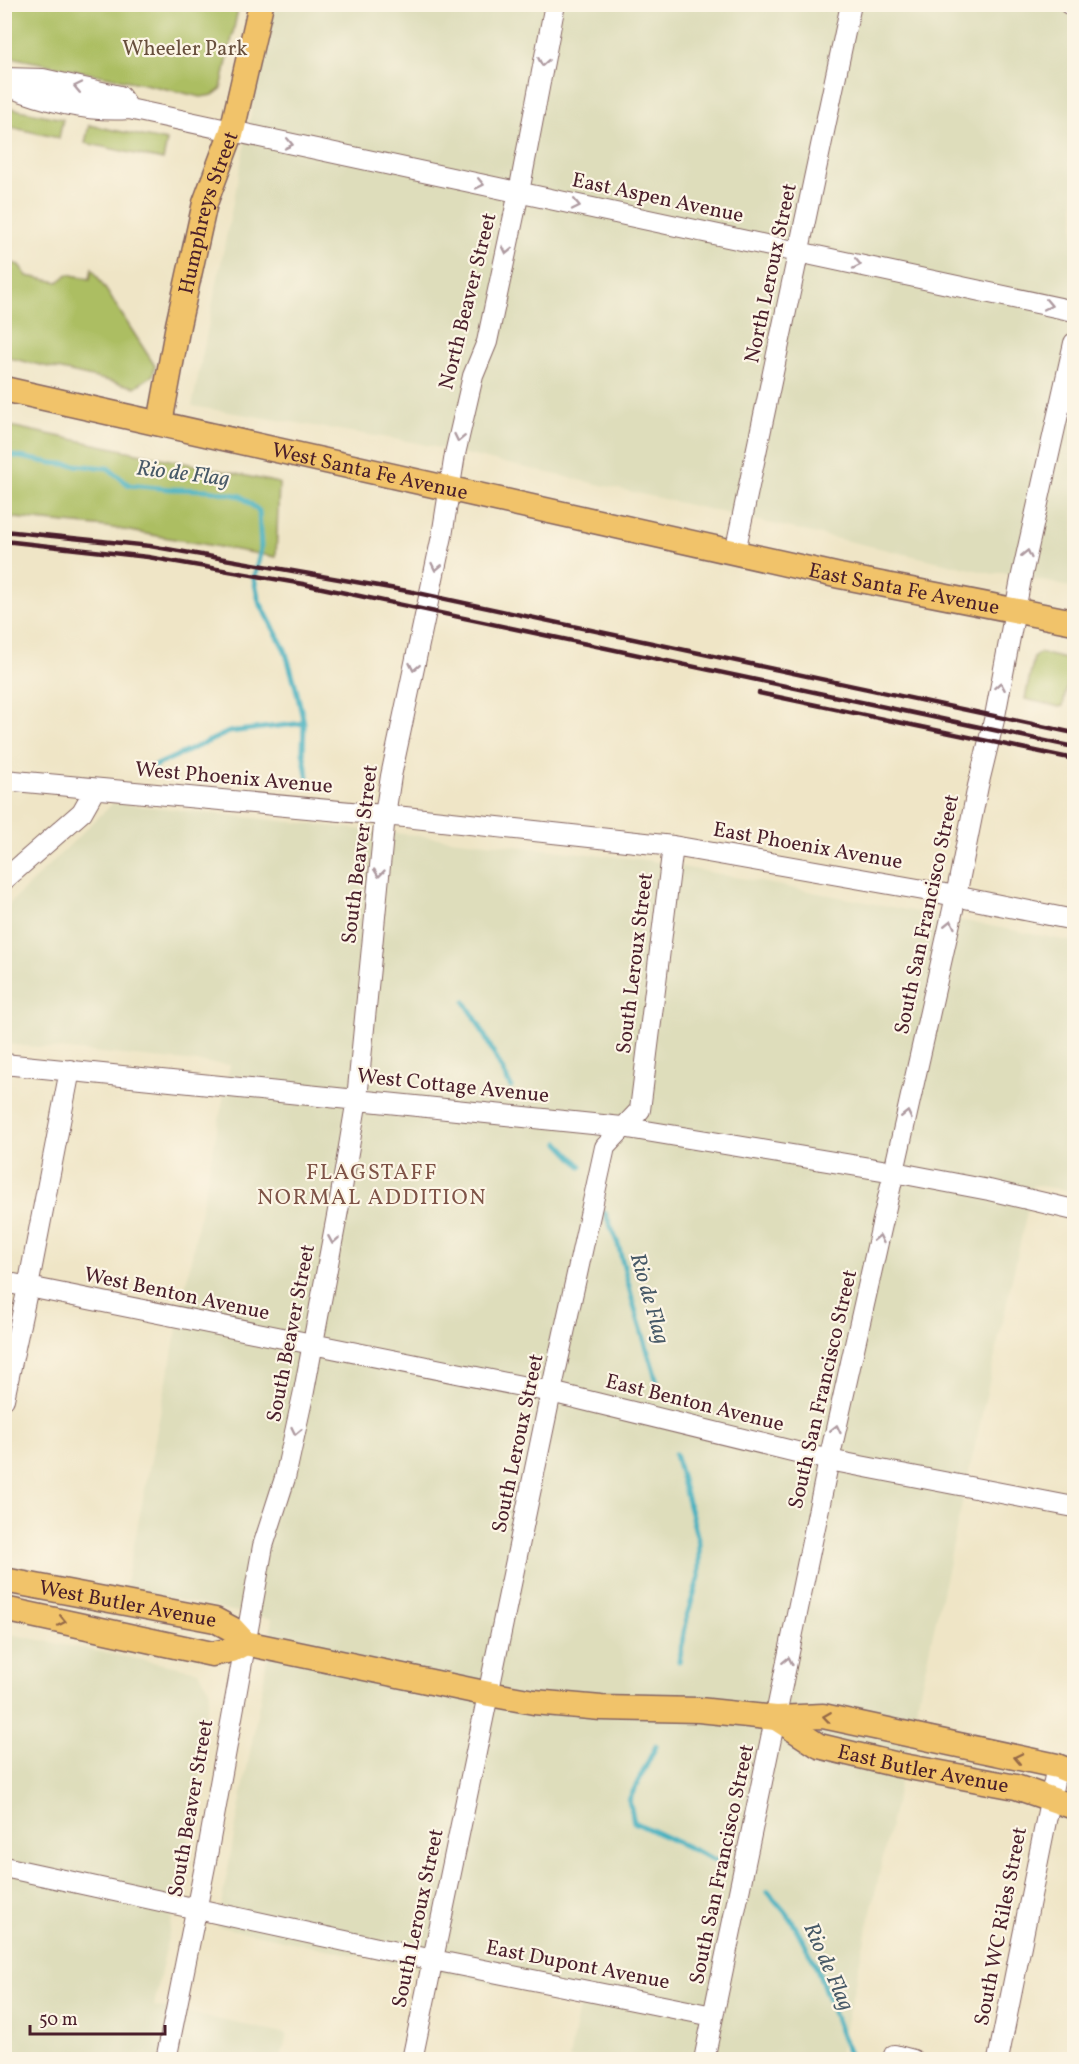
<svg xmlns="http://www.w3.org/2000/svg" width="1079" height="2064" font-family="Vollkorn,serif">
<style>
.built{fill:#deddbb}
.green{fill:#acbe62;stroke:#7b6e46;stroke-width:1.5}
.lines{fill:none;stroke-linecap:round;stroke-linejoin:round}
.stream{stroke:#43b0c0;stroke-width:5}
.minor-casing{stroke:#846461;stroke-width:22}
.major-casing{stroke:#846461;stroke-width:27}
.minor{stroke:#fff;stroke-width:20}
.major{stroke:#f1c36a;stroke-width:24}
.rail{stroke:#4a1f2b;stroke-width:4.5}
.oneway{stroke:#ae9aa0}
.oneway2{stroke:#956947}
.labels{text-anchor:middle;stroke-width:4.5;stroke-linejoin:round;paint-order:stroke}
.park-label{font-size:21px;fill:#674f3c;stroke:#fcf5e5}
.street-label{font-size:21px;fill:#4a1f2b;stroke:#fcf5e5}
.water-label{font-size:22px;font-style:italic;fill:#475967;stroke:#fcf5e5}
.neighbourhood-label{font-size:22px;letter-spacing:1.5px;fill:#7e5347;stroke:#fcf5e5}
</style>
<rect width="100%" height="100%" fill="#fcf5e5"/>
<filter id="ink" filterUnits="userSpaceOnUse"><feTurbulence type="fractalNoise" baseFrequency=".0167" numOctaves="2"/><feDisplacementMap in="SourceGraphic" scale="12" xChannelSelector="R" yChannelSelector="G"/><feConvolveMatrix kernelMatrix="1 2 1 2 8 2 1 2 1" color-interpolation-filters="sRGB"/></filter>
<filter id="wash" filterUnits="userSpaceOnUse"><feTurbulence type="fractalNoise" baseFrequency=".008" numOctaves="4" result="noise"/><feDisplacementMap in="SourceGraphic" scale="24" xChannelSelector="R" yChannelSelector="G"/><feGaussianBlur stdDeviation="1.35" result="paint"/><feColorMatrix in="noise" values="0 0 0 0 0 0 0 0 0 0 0 0 0 0 0 0 0 1.4 0 .05"/><feComposite in="paint" operator="in"/></filter>
<g filter="url(#wash)">
<rect width="100%" height="100%" fill="#efe5c6"/>
<path class="built" d="M273 5H1074V588L1003 572 993 574 412 442 192 406Z
M113 803 646 860 1074 942V1191L1033 1185 838 2059H569L580 2002 217 1926 264 1678 272 1619 125 1589 230 1065 5 1044V908Z
M4 1633 199 1671 210 1691 202 1734 201 1777 154 2006 287 2034 281 2059H5Z"/>
<path class="green" d="M5 4H239V5L221 89 213 95 201 97 149 85 5 56Z
M5 107 63 119 59 138 5 126Z
M89 125 167 141 163 160 85 143Z
M5 261 19 265 27 276 58 282 68 274 90 279 92 268 155 366 153 375 135 387 5 357Z
M5 425 279 483 276 557 107 527 5 517Z
M1040 653 1074 661V670H1070L1063 706 1059 707 1025 699 1034 657Z"/>
<g class="lines">
<path class="stream" d="M4 454 52 463 108 468 129 485 170 489 208 490 241 496 259 511 261 549 254 579 259 601 285 650 295 684 304 723 303 751 308 780
M146 770 229 732 304 723
M465 1002 477 1021 511 1087
M559 1143 581 1166
M605 1213 618 1244 634 1306 661 1395
M675 1454 699 1543V1577L687 1616 679 1661
M656 1746 629 1800 634 1822 717 1861
M768 1892 791 1919 815 1963 851 2060"/>
</g>
</g>
<g filter="url(#ink)">
<g class="lines">
<g class="minor-casing">
<path id="minor" d="M1069 4 1074 6
M4 78 43 79 120 96 129 109
M4 85C45 101 85 112 129 109L1074 311
M735 552 851 4
M4 780 405 817 673 846 935 892 1074 920
M4 880 82 812 95 789
M4 1064 622 1127 894 1172 989 1190 1074 1210
M4 1282 551 1392 829 1460 1074 1507
M4 1399 28 1287 70 1070
M4 1867 433 1960 713 2016
M894 2055 913 2060
M166 2060 206 1861 263 1546 285 1478 304 1391 340 1200 357 1099 385 815 391 776 442 536 455 454 473 376 487 342 519 192 555 4
M412 2060 551 1392 605 1147 640 1110 673 846
M704 2060 829 1460 956 896 978 786 995 716 1021 579 1074 343
M998 2060 1057 1766"/>
</g>
<g class="major-casing">
<g id="major">
<path id="s1" d="M4 389 840 576 1074 622"/>
<path id="s2" d="M160 423 178 325 205 203 232 131 261 4"/>
<path id="s3" d="M4 1580 215 1620 232 1629 245 1643 489 1694 534 1702 601 1708 699 1710 776 1718 823 1716 1057 1766 1074 1773"/>
<path d="M4 1609 212 1654 232 1650 245 1643"/>
<path id="s4" d="M776 1718 819 1746 898 1765 1016 1787 1074 1807"/>
</g>
</g>
<use href="#minor" class="minor"/>
<use href="#major" class="major"/>
<path class="rail" d="M4 531 150 546 413 592 1074 733
M4 541 148 557 303 584 1074 747
M759 693 1074 759"/>
</g>
<defs><path id="oneway-chevron" d="M-2-3.5L2.5 0L-2 3.5" fill="none" stroke-width="1.6" stroke-linecap="round" stroke-linejoin="round" transform="scale(1.5)"/></defs>
<g class="oneway">
<use href="#oneway-chevron" transform="translate(543 62) rotate(100)"/>
<use href="#oneway-chevron" transform="translate(78 87) rotate(-168)"/>
<use href="#oneway-chevron" transform="translate(289 144) rotate(12)"/>
<use href="#oneway-chevron" transform="translate(480 184) rotate(12)"/>
<use href="#oneway-chevron" transform="translate(576 205) rotate(12)"/>
<use href="#oneway-chevron" transform="translate(507 250) rotate(102)"/>
<use href="#oneway-chevron" transform="translate(857 264) rotate(12)"/>
<use href="#oneway-chevron" transform="translate(1048 305) rotate(12)"/>
<use href="#oneway-chevron" transform="translate(459 438) rotate(102)"/>
<use href="#oneway-chevron" transform="translate(1027 554) rotate(-77)"/>
<use href="#oneway-chevron" transform="translate(436 567) rotate(102)"/>
<use href="#oneway-chevron" transform="translate(414 667) rotate(101)"/>
<use href="#oneway-chevron" transform="translate(1000 686) rotate(-80)"/>
<use href="#oneway-chevron" transform="translate(379 873) rotate(96)"/>
<use href="#oneway-chevron" transform="translate(950 924) rotate(-77)"/>
<use href="#oneway-chevron" transform="translate(907 1115) rotate(-77)"/>
<use href="#oneway-chevron" transform="translate(879 1239) rotate(-78)"/>
<use href="#oneway-chevron" transform="translate(333 1240) rotate(100)"/>
<use href="#oneway-chevron" transform="translate(836 1429) rotate(-77)"/>
<use href="#oneway-chevron" transform="translate(296 1431) rotate(102)"/>
<use href="#oneway-chevron" transform="translate(788 1661) rotate(-78)"/>
</g>
<g class="oneway2">
<use href="#oneway-chevron" transform="translate(62 1621) rotate(12)"/>
<use href="#oneway-chevron" transform="translate(827 1717) rotate(-172)"/>
<use href="#oneway-chevron" transform="translate(1018 1758) rotate(-168)"/>
</g>
</g>
<g class="labels">
<g class="park-label">
<text x="185" y="55">Wheeler Park</text>
</g>
<g class="street-label">
<text transform="translate(658 197) rotate(12)" y="7">East Aspen Avenue</text>
<text dy="7" stroke="none"><textPath href="#s2" startOffset="216">Humphreys Street</textPath></text>
<text transform="translate(770 273) rotate(-78)" y="7">North Leroux Street</text>
<text transform="translate(467 301) rotate(-76)" y="7">North Beaver Street</text>
<text dy="7" stroke="none"><textPath href="#s1" startOffset="375">West Santa Fe Avenue</textPath></text>
<text dy="7" stroke="none"><textPath href="#s1" startOffset="922">East Santa Fe Avenue</textPath></text>
<text transform="translate(234 777) rotate(5)" y="7">West Phoenix Avenue</text>
<text transform="translate(808 845) rotate(10)" y="7">East Phoenix Avenue</text>
<text transform="translate(359 854) rotate(-83)" y="7">South Beaver Street</text>
<text transform="translate(926 914) rotate(-78)" y="7">South San Francisco Street</text>
<text transform="translate(634 963) rotate(-83)" y="7">South Leroux Street</text>
<text transform="translate(453 1085) rotate(6)" y="7">West Cottage Avenue</text>
<text transform="translate(177 1293) rotate(12)" y="7">West Benton Avenue</text>
<text transform="translate(290 1333) rotate(-79)" y="7">South Beaver Street</text>
<text transform="translate(822 1389) rotate(-77)" y="7">South San Francisco Street</text>
<text transform="translate(695 1402) rotate(14)" y="7">East Benton Avenue</text>
<text transform="translate(517 1443) rotate(-78)" y="7">South Leroux Street</text>
<text dy="7" stroke="none"><textPath href="#s3" startOffset="126">West Butler Avenue</textPath></text>
<text dy="7" stroke="none"><textPath href="#s4" startOffset="158">East Butler Avenue</textPath></text>
<text transform="translate(190 1808) rotate(-80)" y="7">South Beaver Street</text>
<text transform="translate(721 1864) rotate(-78)" y="7">South San Francisco Street</text>
<text transform="translate(417 1918) rotate(-78)" y="7">South Leroux Street</text>
<text transform="translate(1000 1926) rotate(-79)" y="7">South WC Riles Street</text>
<text transform="translate(578 1964) rotate(11)" y="7">East Dupont Avenue</text>
</g>
<g class="water-label">
<text transform="translate(183 472) rotate(7)" y="8">Rio de Flag</text>
<text transform="translate(651 1298) rotate(74)" y="8">Rio de Flag</text>
<text transform="translate(830 1966) rotate(66)" y="8">Rio de Flag</text>
</g>
<g class="neighbourhood-label">
<text x="372" y="1179">FLAGSTAFF<tspan x="372" dy="25">NORMAL ADDITION</tspan></text>
</g>
</g>
<rect width="1079" height="2064" fill="none" stroke="#fcf5e5" stroke-width="24"/>
<path d="M30 2025v9h135v-9" fill="none" stroke="#4a1f2b" stroke-width="3"/>
<text x="39" y="2025" font-size="18" fill="#4a1f2b" stroke="#fcf5e5" stroke-width="4.5" paint-order="stroke">50 m</text>
</svg>
